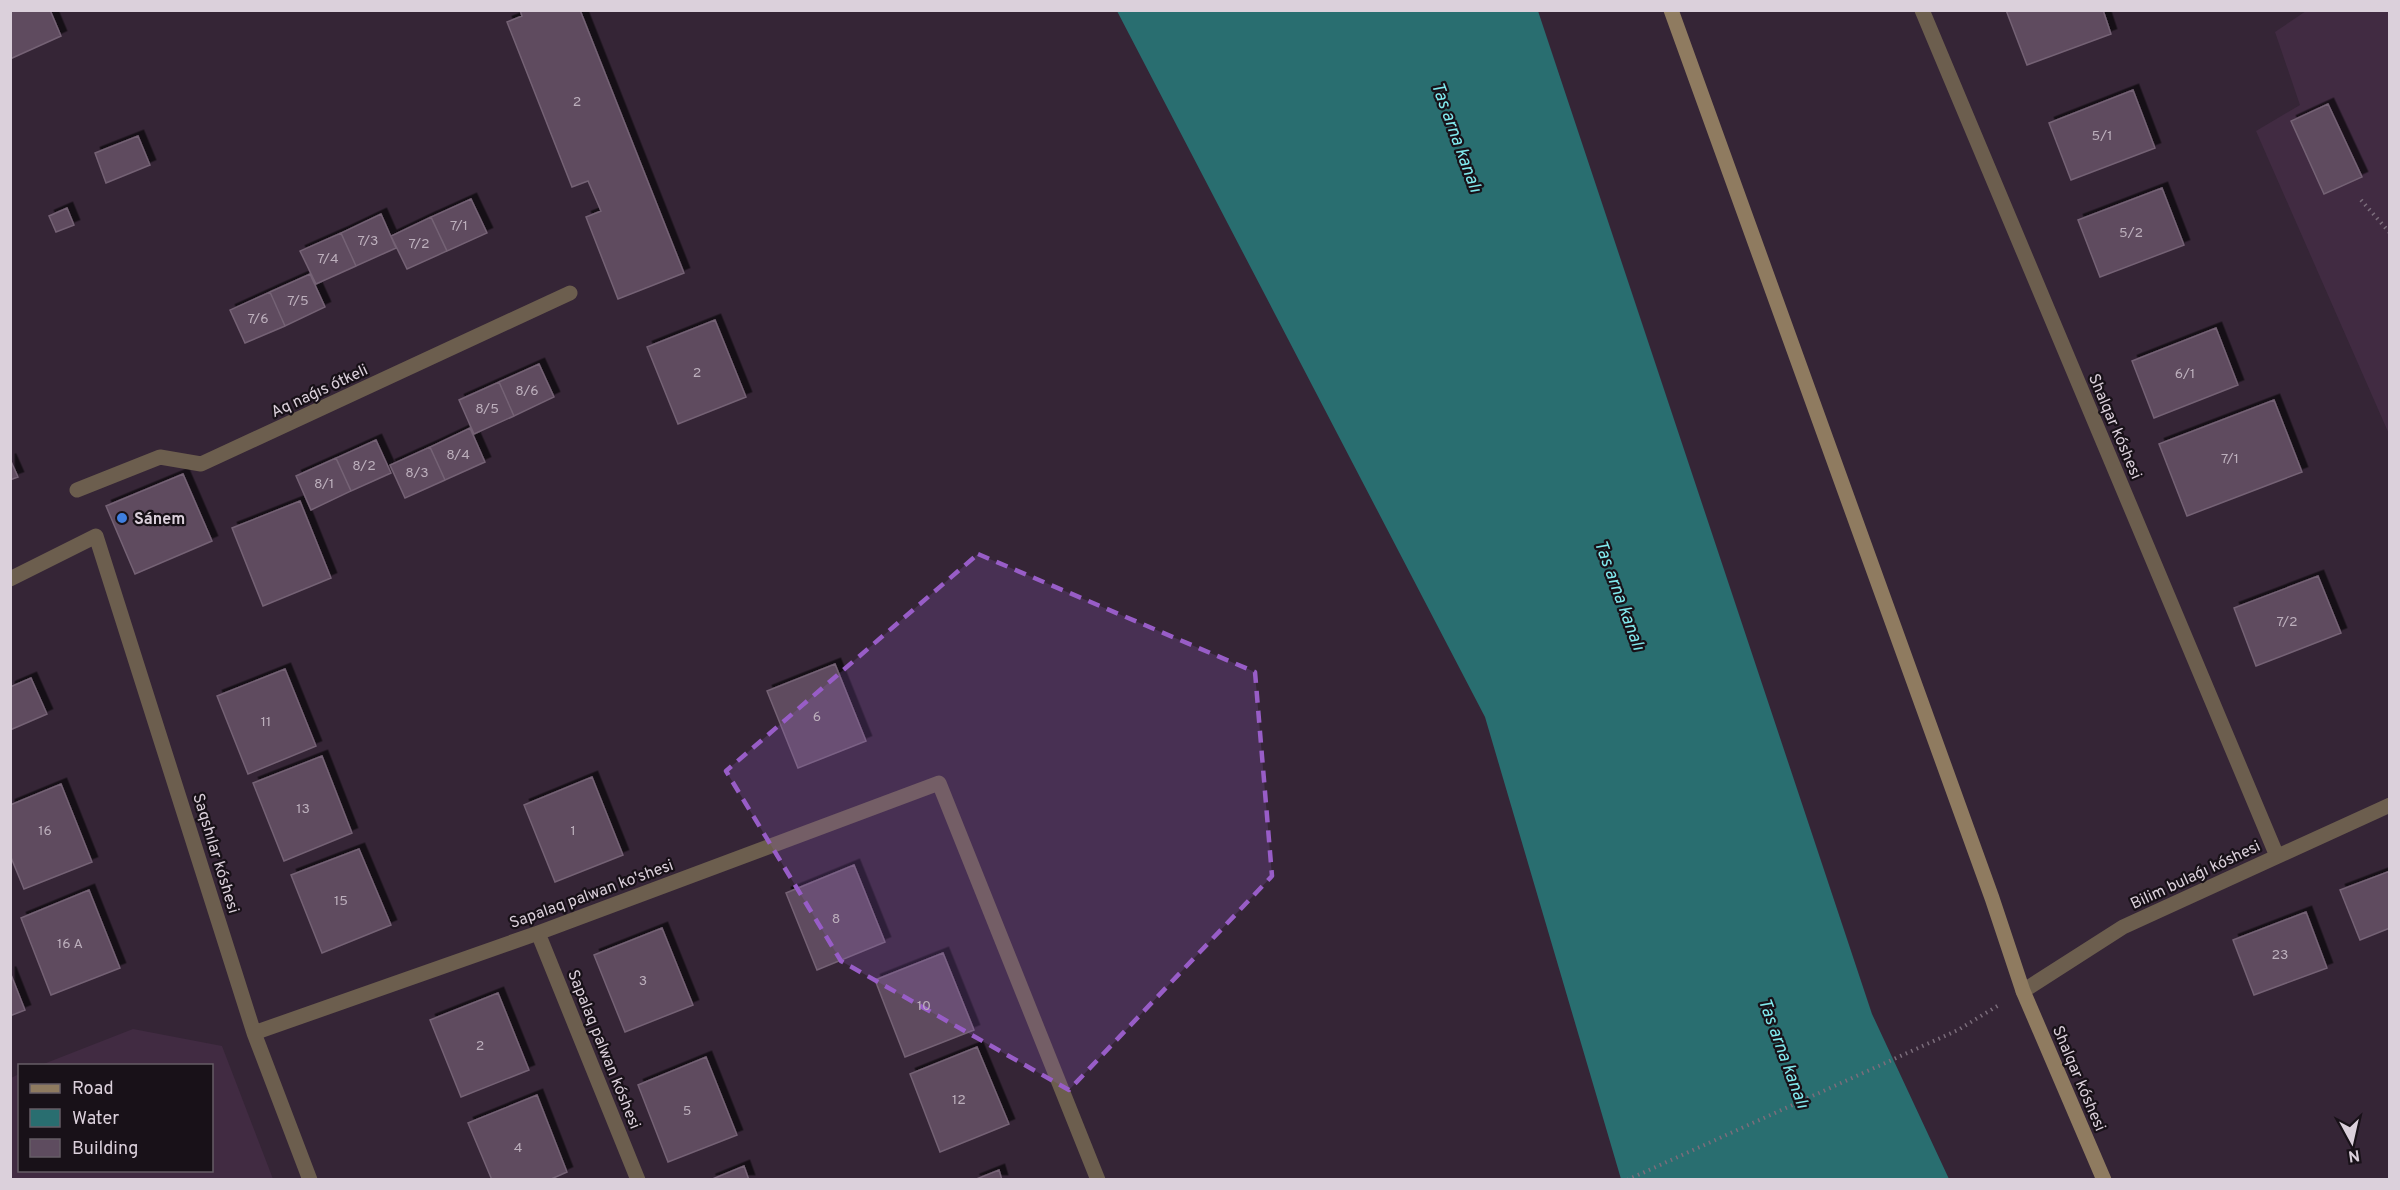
<svg xmlns="http://www.w3.org/2000/svg" width="2400" height="1190" font-family="Overpass,sans-serif">
<style>
.built{fill:#412b42}
.water{fill:#296e70}
.building{fill:#5e4c5f;stroke:#756275;stroke-width:1.5;filter:url(#shadow)}
.lines{fill:none;stroke-linecap:round;stroke-linejoin:round}
.path{stroke:#7b6d7b;stroke-width:4;stroke-dasharray:1.5 4.5;stroke-linecap:butt}
.lane{stroke:#6c5e4e;stroke-width:15}
.street{stroke:#6c5e4e;stroke-width:15}
.secondary{stroke:#8f7b60;stroke-width:15}
.marked{fill:#985dc7;fill-opacity:0.2;stroke:#985dc7;stroke-width:4.5;stroke-dasharray:12 8;stroke-linejoin:round}
.shop-dot{fill:#3f7fe0;stroke:#181118;stroke-width:2}
.labels{text-anchor:middle;stroke-width:4.5;stroke-linejoin:round;paint-order:stroke}
.number-label{font-size:14px;fill:#bcafbc}
.street-label{font-size:16px;fill:#dbd0db;stroke:#181118}
.poi-label{font-size:16px;font-weight:bold;fill:#dbd0db;stroke:#181118;text-anchor:start}
.water-label{font-size:18px;font-style:italic;fill:#82ebef;stroke:#181118}
</style>
<defs>
<filter id="shadow"><feDropShadow dx="5.5" dy="-5.5" stdDeviation="0" flood-color="#0009"/></filter>
</defs>
<rect width="100%" height="100%" fill="#352536"/>
<path class="built" d="M2306 11H2389V434L2256 131 2300 105 2275 32Z
M133 1029 222 1046 273 1179H11V1078L19 1074 20 1170H212V1066L41 1065Z"/>
<path class="water" d="M1117 11H1538L1872 1014 1949 1179H1621L1485 717Z"/>
<path class="building" d="M10 10H50L61 36 10 59Z
M520 10H580L684 273 618 299 586 217 601 211 588 181 572 187 507 22 522 16Z
M2006 10H2103L2111 34 2027 65Z
M2133 90 2155 148 2071 180 2049 123Z
M2328 104 2362 177 2324 194 2291 121Z
M138 136 150 165 106 183 95 153Z
M2162 188 2184 245 2100 277 2078 220Z
M471 199 487 233 447 251 431 217Z
M67 208 74 225 56 232 49 216Z
M381 214 396 248 356 266 341 233Z
M431 217 447 251 407 269 391 236Z
M341 233 356 266 316 284 300 251Z
M310 274 325 307 285 326 270 292Z
M270 292 285 326 245 343 230 310Z
M715 320 746 397 678 424 647 347Z
M2216 328 2238 385 2154 418 2132 361Z
M539 364 554 397 514 416 499 382Z
M499 382 514 416 474 434 459 400Z
M2274 400 2302 472 2187 516 2159 444Z
M470 428 485 462 445 480 430 447Z
M376 440 391 473 351 491 336 458Z
M430 447 445 480 405 498 390 465Z
M336 458 351 491 311 510 296 476Z
M10 459 18 477 10 480Z
M183 474 212 541 135 574 106 506Z
M300 501 331 578 263 606 232 528Z
M2318 576 2341 633 2256 666 2234 608Z
M835 664 866 741 798 768 767 691Z
M285 669 316 746 248 774 217 696Z
M31 678 47 714 10 730V687Z
M322 756 352 833 284 861 253 783Z
M592 777 623 855 555 882 524 805Z
M61 784 92 862 24 889 10 855V805Z
M359 849 391 925 322 953 291 875Z
M854 865 885 942 817 970 786 893Z
M2390 871V928L2360 940 2340 890Z
M89 890 120 968 51 995 21 918Z
M2306 912 2327 968 2254 995 2233 940Z
M662 928 693 1005 625 1032 594 955Z
M943 953 974 1030 905 1057 875 980Z
M10 972 25 1010 10 1016Z
M498 993 529 1070 461 1097 430 1020Z
M977 1047 1009 1124 940 1152 910 1074Z
M706 1057 737 1135 668 1162 638 1085Z
M537 1095 567 1172 549 1180H492L468 1123Z
M744 1166 749 1180H710Z
M999 1170 1002 1180H974Z"/>
<g class="lines">
<path class="path" d="M2361 200 2390 233
M1627 1180 1958 1030 1999 1005"/>
<path class="lane" d="M77 490 160 457 201 464 570 293"/>
<path class="street" d="M1922 10 2277 856
M10 579 96 536 254 1033 310 1180
M538 933 638 1180
M2023 991 2123 927 2390 805
M254 1033 538 933 939 783 1098 1180"/>
<path class="secondary" d="M1671 10 1992 898 2023 991 2104 1180"/>
</g>
<path class="marked" d="M978 554 1255 672 1272 876 1069 1090 841 961 726 771Z"/>
<circle class="shop-dot" cx="122" cy="518" r="6"/>
<g class="labels">
<g class="number-label">
<text x="577" y="106">2</text>
<text x="2102" y="140">5/1</text>
<text x="459" y="230">7/1</text>
<text x="2131" y="237">5/2</text>
<text x="368" y="245">7/3</text>
<text x="419" y="248">7/2</text>
<text x="328" y="263">7/4</text>
<text x="298" y="305">7/5</text>
<text x="258" y="323">7/6</text>
<text x="697" y="377">2</text>
<text x="2185" y="378">6/1</text>
<text x="527" y="395">8/6</text>
<text x="487" y="413">8/5</text>
<text x="458" y="459">8/4</text>
<text x="2230" y="463">7/1</text>
<text x="364" y="470">8/2</text>
<text x="417" y="477">8/3</text>
<text x="324" y="488">8/1</text>
<text x="2287" y="626">7/2</text>
<text x="817" y="721">6</text>
<text x="266" y="726">11</text>
<text x="303" y="813">13</text>
<text x="45" y="835">16</text>
<text x="573" y="835">1</text>
<text x="341" y="905">15</text>
<text x="836" y="923">8</text>
<text x="70" y="948">16 А</text>
<text x="2280" y="959">23</text>
<text x="643" y="985">3</text>
<text x="924" y="1010">10</text>
<text x="480" y="1050">2</text>
<text x="959" y="1104">12</text>
<text x="687" y="1115">5</text>
<text x="518" y="1152">4</text>
</g>
<g class="street-label">
<text transform="translate(319 390) rotate(-25)" y="6">Aq naǵıs ótkeli</text>
<text transform="translate(2116 426) rotate(67)" y="6">Shalqar kóshesi</text>
<text transform="translate(217 853) rotate(73)" y="6">Saqshılar kóshesi</text>
<text transform="translate(2195 874) rotate(-25)" y="6">Bilim bulaǵı kóshesi</text>
<text transform="translate(591 893) rotate(-20)" y="6">Sapalaq palwan ko'shesi</text>
<text transform="translate(605 1049) rotate(68)" y="6">Sapalaq palwan kóshesi</text>
<text transform="translate(2080 1078) rotate(67)" y="6">Shalqar kóshesi</text>
</g>
<g class="poi-label">
<text x="134" y="524">Sánem</text>
</g>
<g class="water-label">
<text transform="translate(1457 137) rotate(70)" y="6">Tas arna kanalı</text>
<text transform="translate(1620 595) rotate(70)" y="6">Tas arna kanalı</text>
<text transform="translate(1784 1053) rotate(70)" y="6">Tas arna kanalı</text>
</g>
</g>
<rect width="2400" height="1190" fill="none" stroke="#dbd0db" stroke-width="24"/>
<rect x="18" y="1064" width="195" height="108" fill="#181118" stroke="#665d66" stroke-width="1.5"/>
<rect x="30" y="1084" width="30" height="9" fill="#8f7b60" stroke="#665d66" stroke-width="1.5"/>
<text x="72" y="1094" font-size="18" fill="#dbd0db">Road</text>
<rect x="30" y="1109" width="30" height="18" fill="#296e70" stroke="#665d66" stroke-width="1.5"/>
<text x="72" y="1124" font-size="18" fill="#dbd0db">Water</text>
<rect x="30" y="1139" width="30" height="18" fill="#5e4c5f" stroke="#665d66" stroke-width="1.5"/>
<text x="72" y="1154" font-size="18" fill="#dbd0db">Building</text>
<g transform="translate(2352 1142) rotate(172)" stroke="#181118" stroke-width="4.5" paint-order="stroke">
<path d="M0-4.5L10 22L0 15L-10 22Z" fill="#dbd0db"/>
<text y="-9" font-size="16" font-weight="bold" text-anchor="middle" fill="#dbd0db">N</text>
</g>
</svg>
